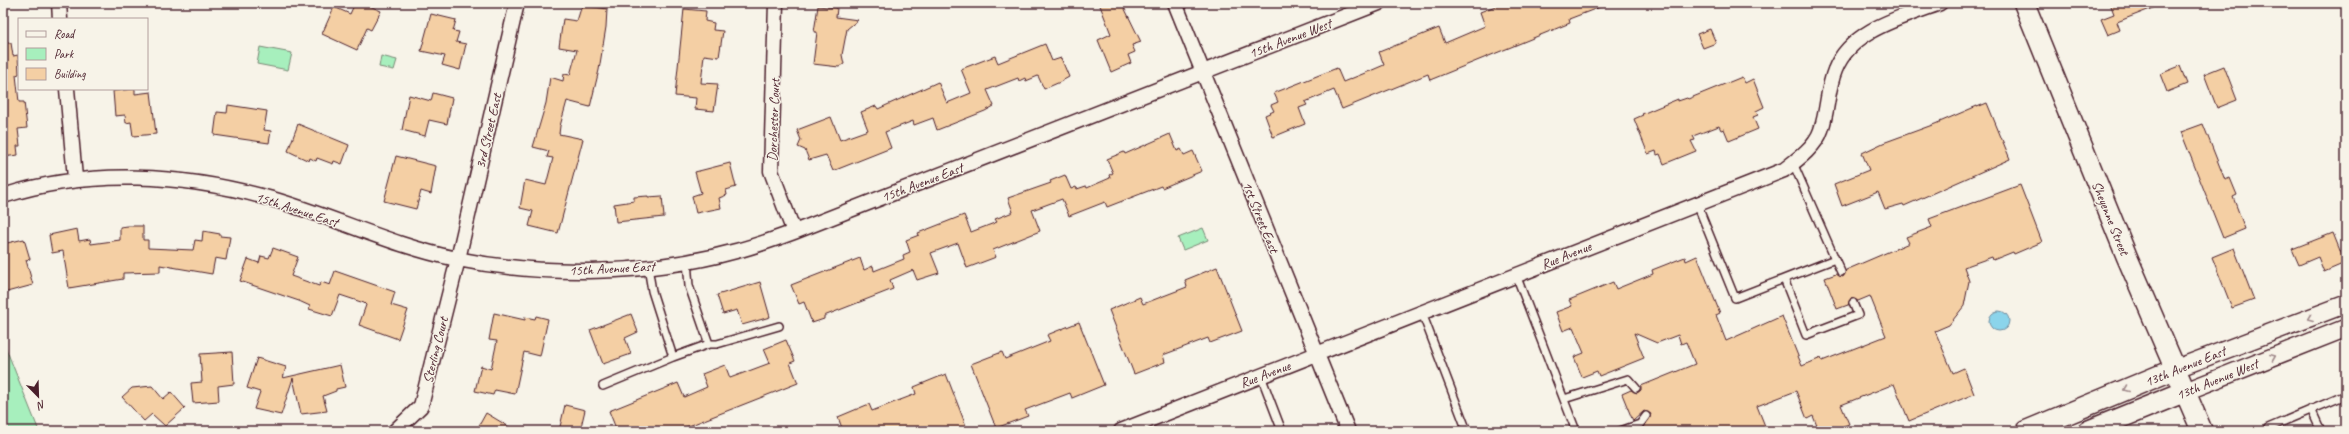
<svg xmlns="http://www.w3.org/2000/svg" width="2349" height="434" font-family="Caveat,sans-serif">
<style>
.green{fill:#a7efbd;stroke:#788774}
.water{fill:#8bd4eb;stroke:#718c9e}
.building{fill:#f4cfa4;stroke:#4a1f2b}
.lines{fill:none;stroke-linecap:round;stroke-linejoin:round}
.service-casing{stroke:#4a1f2b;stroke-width:10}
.minor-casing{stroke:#4a1f2b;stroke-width:17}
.tertiary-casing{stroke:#4a1f2b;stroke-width:20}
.secondary-casing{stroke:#4a1f2b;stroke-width:23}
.service{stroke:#f7f3e8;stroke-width:7}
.minor{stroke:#f7f3e8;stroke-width:14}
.tertiary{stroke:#f7f3e8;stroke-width:17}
.secondary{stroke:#f7f3e8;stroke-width:20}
.oneway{stroke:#a0898a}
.labels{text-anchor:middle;stroke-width:3;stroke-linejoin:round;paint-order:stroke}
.street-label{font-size:14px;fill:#4a1f2b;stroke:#f7f3e8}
</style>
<rect width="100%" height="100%" fill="#f7f3e8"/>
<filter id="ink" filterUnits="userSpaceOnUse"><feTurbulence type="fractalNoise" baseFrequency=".025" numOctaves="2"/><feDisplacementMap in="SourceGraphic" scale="8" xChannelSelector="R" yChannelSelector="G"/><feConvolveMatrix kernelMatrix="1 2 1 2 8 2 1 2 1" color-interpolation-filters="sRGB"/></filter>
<g filter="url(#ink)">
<path class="green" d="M260 47 292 53 288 70 257 64Z
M381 56 397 60 394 70 379 67Z
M1203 228 1208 240 1183 250 1178 238Z
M3 341 39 431H3Z"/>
<path class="water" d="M1989 321a10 10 0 1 1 20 0a10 10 0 1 1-20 0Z"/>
<path class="building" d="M355 3H363L381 11 371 30 367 28 357 50 322 34 334 7 350 14Z
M1099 3H1122L1141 42 1132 45 1135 52 1128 55 1131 63 1111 72 1098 40 1111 34Z
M1503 3 1608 4 1569 19 1570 23 1430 80 1428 74 1342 109 1334 90 1305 102 1307 105 1299 108 1305 124 1273 137 1265 115 1274 111 1271 105 1278 102 1274 93 1337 68 1343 82 1370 71 1384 65 1379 52 1439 28 1445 43 1485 26 1480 12Z
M2110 3H2163V4L2117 22 2120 30 2108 35 2101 19 2114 14Z
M582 5 607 9 606 27 599 70 590 107 567 101 560 126 559 134 583 139 558 233 529 226 533 211 520 208 525 180 546 185 553 158 547 157 549 151 533 147 546 103 550 77 563 81 564 74 570 75 577 50 559 47 563 19 577 21Z
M818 6 837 8 836 17 858 20 847 29 842 55 844 64 839 67 813 64 817 32H814Z
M684 9 706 11 705 21 714 23 713 30 723 31 719 57 704 55 701 83 718 84 714 111 695 109 696 98 675 96Z
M431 14 456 20 453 31 459 32 456 42 466 44 460 70 442 65 445 56 421 51Z
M1710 29 1716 43 1703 48 1697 34Z
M3 43H11L13 56 18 55 19 74 16 75 19 102H24L27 128 18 129 20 146H17L18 155 3 157V113L5 112Z
M1045 44 1052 61 1061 58 1069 77 1060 82 1044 89 1038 76 1026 81 1025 78 1019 81 1018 78 987 90 994 106 985 111 937 130 933 118 914 125 913 121 885 132 891 148 833 171 826 155 809 160 805 150 798 147 801 140 797 130 831 117 840 140 868 130 861 112 876 106 878 109 938 82 947 103 971 93 961 69 995 56 998 63Z
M2180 66 2187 84 2167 92 2160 74Z
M2224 66 2237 100 2217 108 2204 74Z
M1742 77 1745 83 1753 79 1764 107 1756 111 1758 115 1753 117 1758 129 1729 141 1724 129 1721 130 1719 126 1693 136 1695 140 1691 141 1696 151 1664 164 1660 154 1657 155 1656 151 1648 154 1634 119 1643 115 1642 114 1678 99V101L1687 98 1688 99Z
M135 89V94L151 92 156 134 133 136 131 122 126 123 125 115 115 116 113 91Z
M433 93 452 98 447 124 429 120 425 136 402 130 409 95 431 101Z
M1987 103 2010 159 1904 206 1903 204 1885 209 1878 192 1842 206 1834 184 1869 170 1862 153 1883 143 1935 124 1977 106V107Z
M228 105 267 111 264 130 271 131 269 143 214 135 217 112 227 113Z
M298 124 349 145 342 164 334 161 333 164 317 158 316 161 310 158 309 161 288 151Z
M2203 124 2225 180 2230 178 2237 195 2233 197 2245 229 2223 238 2181 132Z
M1170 134 1177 151 1181 149 1184 155 1193 151 1202 171 1162 188 1161 186 1107 207 1105 202 1069 216 1062 199 1032 210 1040 231 993 250 996 257 967 268 958 243 931 253 939 273 917 280 913 270 890 280 893 289 824 316V319L812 323 804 302 799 304 791 285 860 258 864 270 873 266 874 271 904 259 903 255 910 252 906 240 919 235 918 233 964 215 971 232 997 222 995 219 1013 212 1008 198 1051 183 1050 181 1065 175 1071 189 1076 187 1077 189 1086 186 1087 188 1110 178 1109 175 1113 173 1107 159 1124 152 1125 154Z
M396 156 436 166 431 194 421 191 416 209 384 201Z
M730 163 736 187 726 190 727 195 719 198 721 208 696 213 692 196 701 193 695 172Z
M2020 185 2042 242 2014 254 2013 252 1993 260 1992 257 1964 267 1969 281 1964 306 1949 325 1935 331 1953 373 1964 368 1974 394 1909 421 1894 384 1841 405 1849 424 1831 431H1819L1813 416 1807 419 1796 391 1757 406 1767 431H1637L1644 427 1651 414 1644 411 1633 421 1622 394 1631 390 1637 393 1641 390V386L1695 364 1686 342 1681 344 1678 335 1657 343 1634 333 1644 358 1599 376 1597 371 1582 377 1574 357 1584 353 1573 327 1563 331 1556 312 1572 306 1569 300 1613 282 1616 289 1653 274 1652 270 1685 257 1686 261 1697 256 1720 313 1716 315 1726 341 1782 316 1802 366 1821 358 1822 361 1886 336 1870 296 1858 301 1851 298 1848 305 1837 309 1825 278 1836 274 1843 277 1846 270 1909 243 1906 237 1932 227 1929 219Z
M648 196V197L662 196 664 217 616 222 614 204 634 201V197Z
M128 226H143V240H148V248L193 250 195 240 202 241 203 231 220 234V236L230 237 226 260 215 258 212 274 160 265V272L123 273V279L69 288 63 251 52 253 49 235 77 229 79 241 90 239 91 244 120 240V227Z
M2333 233 2345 263 2324 272 2318 257 2299 265 2292 249Z
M24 239 30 259 26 260 33 285 3 293V244Z
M273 248 298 257 291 276 319 286 321 282 330 285 335 271 395 292 391 305 408 310 398 339 359 325 366 305 364 303 340 295 332 316 309 309 310 306 299 301 240 281 248 259 259 263 261 256 269 258Z
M2234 248 2254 300 2232 308 2212 257Z
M1217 267 1242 331 1210 343 1208 338 1163 355 1165 362 1134 374 1109 310 1140 297 1143 304 1166 295 1187 287 1185 280Z
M760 282 770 317 742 325 737 310 723 314 717 295Z
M494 313 525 320V317L535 319 536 316 548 319 540 356 524 352 515 394 495 390 493 395 475 391 481 366 491 369 497 341 489 340Z
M631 314 638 332 625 338 631 354 603 364 590 330Z
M1079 322 1104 385 1072 398 1070 393 1025 410 1028 416 996 428 971 364 1002 352 1005 359 1050 341 1047 335Z
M786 340 795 361 790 363 798 383 676 431H617L609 411 678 383 684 397 707 387 702 374 725 365 730 378 770 363 764 349Z
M232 352 234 384 218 386 219 401 193 403 191 383 202 382 200 354Z
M257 358 286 367 283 378 340 365 345 387 336 389V391L323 396 327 411 301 414 293 378 281 415 254 409 260 392 247 388Z
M946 374 968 431H843L838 417 869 404 872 411 895 402 916 394 914 387Z
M152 386 163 399 171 392 185 408 165 426 152 414 144 421 122 397 132 388Z
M565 405 585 410 580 431H559Z
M486 413 516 431H476Z"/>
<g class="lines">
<g class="service-casing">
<path id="service" d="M1697 204 1735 298 1835 259 1793 163
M1835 259 1841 272
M648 267 652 291 673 357 709 344 689 286 687 261
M1516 275 1576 431
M1784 279 1806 335 1858 315 1853 303
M1422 313 1467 431
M709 344H717L779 326
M1261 376 1282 431
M603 386 673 357
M1564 399 1628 379 1636 388
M2311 409 2321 431
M1620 431 1640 424 1646 416
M2269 431 2268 428 2346 395"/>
</g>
<g class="minor-casing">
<path id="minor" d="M59 3 60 19
M776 3 771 171 794 232
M1175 3 1348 431
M67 89 75 178
M3 196C90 168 185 174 272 199 334 217 393 246 457 259 546 277 649 275 736 251 756 246 775 239 794 232L1379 3
M395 431 421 406 458 259 517 3
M1121 431 1784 170C1797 160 1816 146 1821 130 1828 111 1827 89 1835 70 1851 29 1903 17 1940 3"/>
</g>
<g class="tertiary-casing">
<path id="tertiary" d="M2175 369 2346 304
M2184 392 2346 328"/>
</g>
<g class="secondary-casing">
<path id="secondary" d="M2024 3 2127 257 2202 431
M2026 431 2175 369
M2088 431 2184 392"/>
</g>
<use href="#service" class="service"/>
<use href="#minor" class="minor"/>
<use href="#tertiary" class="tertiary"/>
<use href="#secondary" class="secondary"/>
</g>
<defs><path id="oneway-chevron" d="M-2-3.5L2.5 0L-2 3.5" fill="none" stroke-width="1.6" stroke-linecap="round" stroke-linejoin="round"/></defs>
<g class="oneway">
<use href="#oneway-chevron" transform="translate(2310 318) rotate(159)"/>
<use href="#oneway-chevron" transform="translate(2273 357) rotate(-22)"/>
<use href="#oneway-chevron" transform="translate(2126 389) rotate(158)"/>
</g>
</g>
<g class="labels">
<g class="street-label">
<text transform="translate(1290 38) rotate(-21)" y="5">15th Avenue West</text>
<text transform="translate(773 120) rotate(-88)" y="5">Dorchester Court</text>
<text transform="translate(488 131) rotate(-77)" y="5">3rd Street East</text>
<text transform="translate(922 182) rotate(-21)" y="5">15th Avenue East</text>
<text transform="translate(297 209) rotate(18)" y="5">15th Avenue East</text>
<text transform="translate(1261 217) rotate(68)" y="5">1st Street East</text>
<text transform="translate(2111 218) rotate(68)" y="5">Sheyenne Street</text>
<text transform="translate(1566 255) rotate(-22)" y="5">Rue Avenue</text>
<text transform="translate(612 268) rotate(-3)" y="5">15th Avenue East</text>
<text transform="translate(435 350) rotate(-76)" y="5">Sterling Court</text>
<text transform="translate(2185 366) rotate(-22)" y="5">13th Avenue East</text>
<text transform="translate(1265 374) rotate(-21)" y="5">Rue Avenue</text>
<text transform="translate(2217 379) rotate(-22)" y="5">13th Avenue West</text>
</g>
</g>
<rect width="2349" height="434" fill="none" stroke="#f7f3e8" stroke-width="16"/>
<rect x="8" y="8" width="2333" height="418" fill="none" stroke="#4a1f2b" stroke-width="1.5" filter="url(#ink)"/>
<rect x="18" y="18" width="130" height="72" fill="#f7f3e8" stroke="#b29e9c"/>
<rect x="26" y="31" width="20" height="6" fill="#f7f3e8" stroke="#b29e9c"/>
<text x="54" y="38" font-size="12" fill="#4a1f2b">Road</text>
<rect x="26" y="48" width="20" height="12" fill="#a7efbd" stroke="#b29e9c"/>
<text x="54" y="58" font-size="12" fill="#4a1f2b">Park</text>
<rect x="26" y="68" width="20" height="12" fill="#f4cfa4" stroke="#b29e9c"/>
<text x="54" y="78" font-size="12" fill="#4a1f2b">Building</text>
<g transform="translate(38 396) rotate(157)" stroke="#f7f3e8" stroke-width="3" paint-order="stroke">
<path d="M0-3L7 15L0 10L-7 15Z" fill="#4a1f2b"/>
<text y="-6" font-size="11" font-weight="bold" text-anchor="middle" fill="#4a1f2b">N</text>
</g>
</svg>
